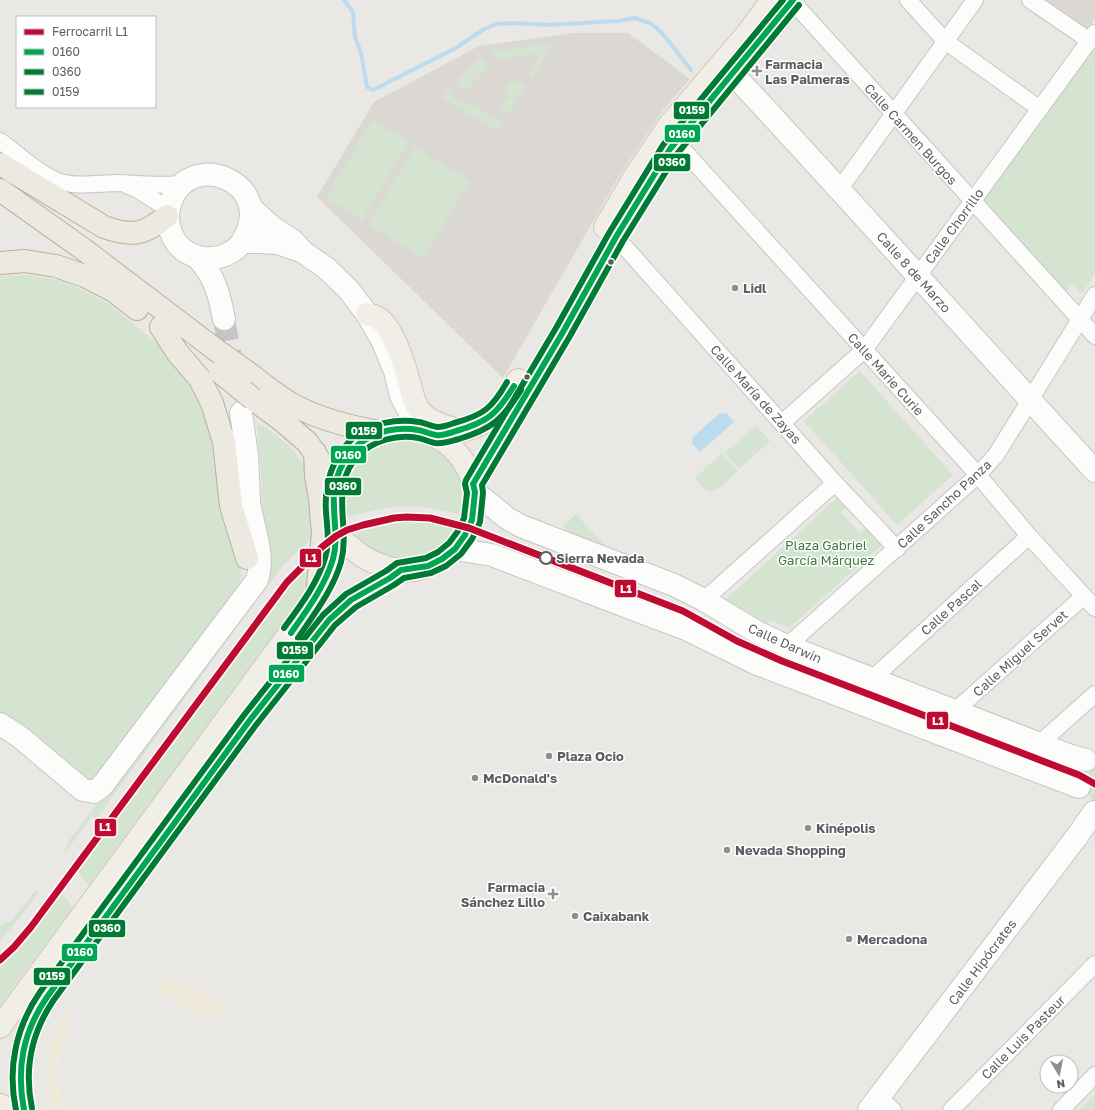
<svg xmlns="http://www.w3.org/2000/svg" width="1095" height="1110" font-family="'Golos Text',sans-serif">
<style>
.education{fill:#dbd8d4}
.green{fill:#d4e4d1}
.sand{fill:#f0eadb}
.water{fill:#bcdbef}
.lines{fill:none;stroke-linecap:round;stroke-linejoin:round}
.stream{stroke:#bcdbef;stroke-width:4}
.secondary-tunnel{stroke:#c5c5c3;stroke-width:22;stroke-dasharray:22 11;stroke-linecap:butt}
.street-casing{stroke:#c6c6c6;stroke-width:18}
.secondary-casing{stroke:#c6c6c5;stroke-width:24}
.primary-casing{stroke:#cec6b5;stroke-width:24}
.highway-casing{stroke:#bcaf96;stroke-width:24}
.street{stroke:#fcfcfb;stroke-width:16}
.secondary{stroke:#fcfcfb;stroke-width:22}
.primary{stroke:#f1eee7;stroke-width:22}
.highway{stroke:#ece9e1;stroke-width:22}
.highway-bridge-casing{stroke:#bcaf96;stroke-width:24;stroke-linecap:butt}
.highway-bridge{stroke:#ece9e1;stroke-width:22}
.bus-1-casing{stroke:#fff;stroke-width:9}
.bus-2-casing{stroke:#fff;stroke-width:9}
.bus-3-casing{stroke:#fff;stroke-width:9}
.bus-1{stroke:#00a651;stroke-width:6}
.bus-2{stroke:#017a33;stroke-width:6}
.bus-3{stroke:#017a33;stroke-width:6}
.rail-1-casing{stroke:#fff;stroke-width:10}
.rail-1{stroke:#c00b31;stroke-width:7}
.poi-dot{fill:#8c8e8f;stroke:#fff;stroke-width:1.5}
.bus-dot{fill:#5a5d61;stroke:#fff;stroke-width:1.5}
.stop-dot{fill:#fff;stroke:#5a5d61;stroke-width:2}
.labels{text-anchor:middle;stroke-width:3;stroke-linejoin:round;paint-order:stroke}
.poi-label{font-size:13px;font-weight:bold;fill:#5a5d61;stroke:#fff;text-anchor:start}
.street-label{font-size:13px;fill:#5a5d61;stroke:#fff}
.park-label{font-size:13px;fill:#3d7c3e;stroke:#fff}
.stop-label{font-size:13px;font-weight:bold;fill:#5a5d61;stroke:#fff;text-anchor:start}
.line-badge{stroke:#fff;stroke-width:1.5}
.badge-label{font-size:11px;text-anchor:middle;font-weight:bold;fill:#fff}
</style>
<rect width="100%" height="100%" fill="#e9e8e4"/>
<path class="education" d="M1044 0H1095V19L1087 30Z
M573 33H628L690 79 664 109 619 176 503 378 317 197 374 102 479 46Z"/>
<path class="green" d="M551 43V47L532 77 528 74 541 53 499 59 491 52Z
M1093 49 1095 51V273L1082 294 1073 284 1065 292 983 201Z
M482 57 490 65 465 91 456 83Z
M513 79 525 87 509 113 500 108 509 96 503 92Z
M448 91 455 99 477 106 489 117 504 122 498 131 442 98Z
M373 120 409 142 362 220 326 198Z
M415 147 470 181 423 258 368 224Z
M29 275 64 281 106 302 161 346 192 381 207 412 240 562 241 575 239 585 95 780H88L19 722 0 713V276Z
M860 371 953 475 897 525 804 421Z
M257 423 270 430 290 447 300 459 308 472 317 535 297 552 280 569 96 819 92 816 64 854 68 842 257 592 262 486Z
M756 425 770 441 739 469 725 453Z
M400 438 428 443 449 459 462 481 464 494 462 515C417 502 391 503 347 518 336 475 358 446 400 438Z
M722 453 738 471C731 477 715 496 706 490 702 487 698 482 695 478Z
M838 497 846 507 841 512 860 533 866 528 882 545 789 628 770 620 767 624 752 619 724 601Z
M576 514 608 549 573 537 563 526Z
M405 520H423L456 528C453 532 450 537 447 541 418 569 378 562 354 533 371 525 387 522 405 520Z
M310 561C314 579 299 599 291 614L89 885 77 871 290 584Z
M1095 762V803C1084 792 1085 774 1095 762Z
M36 890 39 893 12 927 0 940V925L11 921Z
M61 893 73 907 0 1005V968L28 936Z
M1095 1095V1110H1079Z"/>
<path class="sand" d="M163 978C180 978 211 996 227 1005L219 1021C203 1015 164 999 157 985L158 980Z
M70 1011C72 1025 69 1028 64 1041 56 1067 56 1084 66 1110H55C43 1083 46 1031 70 1011Z"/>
<path class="water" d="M723 413 727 414 734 422 700 452 692 443 693 437 719 414Z"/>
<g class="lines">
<path class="stream" d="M344 0 353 12 355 37 361 53 367 87 373 90 456 48 484 29 497 24 517 23 547 25 618 21 635 18 652 24 663 34 691 70"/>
<path class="secondary-tunnel" d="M224 319 234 375"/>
<g class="street-casing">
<path id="street" d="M908 0 945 41 1040 109
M1030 0 1090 41
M792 1 1095 336
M0 141C18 154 34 170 55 180 74 188 98 183 118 183 140 184 161 186 182 184
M676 142 978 475 1029 536 1095 608
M128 186 135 188 168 209
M839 188 844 183 975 0
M616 237 835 483 897 549
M782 423 864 350 1095 33
M704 600 835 483
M787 646 978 475 996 455 1095 295
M873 678 1029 536
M956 710 1084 596
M1040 743 1095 694
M879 1097 893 1110
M951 1110 1095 964
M1061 1110 1095 1075"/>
</g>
<g class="secondary-casing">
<path id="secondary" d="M733 74C855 205 974 339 1095 471
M251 208 272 227 293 241 303 252 326 268 348 289 367 314 382 340 395 371 401 396 415 422
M242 242C279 182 190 148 171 201 166 214 167 225 173 237 183 258 211 264 231 252 235 250 239 246 242 242H260L278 243 303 252
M197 257C215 277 219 293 224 319
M241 413 247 455 250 521
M475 492 507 518 521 526 674 585 704 600 757 632 787 646 1071 756 1086 760
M455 549 492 555 654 617 686 629 755 663 1079 787
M0 724 20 737 83 790 94 792 102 786 257 580C265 556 254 531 250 507
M869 1110 1078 835 1094 812"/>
</g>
<g class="primary-casing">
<path id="primary" d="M605 227 633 179 670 124 746 35 772 0
M367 314C370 315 375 316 378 318 394 328 405 367 410 385 412 394 414 403 420 411 427 420 441 425 452 428
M435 435C449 434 477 429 488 420 501 409 509 395 518 380
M473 484 563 332 616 237 670 149 793 0
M0 1027 317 596C326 577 335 558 337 536 337 529 335 520 334 512 331 494 335 473 346 458 360 438 386 426 410 429 455 434 484 476 472 520 463 549 429 574 399 570 390 569 380 565 371 561 358 555 347 544 337 535
M0 1105 10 1110
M24 1110C17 1082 20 1048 32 1021 37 1010 45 999 52 989L250 720 329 620 351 600 390 578 401 570"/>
</g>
<g class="highway-casing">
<path id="highway" d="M0 164 104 227C132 237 144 235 167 216
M0 190 83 249 216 350
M0 263 25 261 56 266 85 276 114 291 137 309
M161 327 177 352 200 379 212 403 224 442 231 506 247 558
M247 372C262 383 278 397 295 406 322 420 350 427 380 432
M253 399 280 419 307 442 323 465
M315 452 316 476 320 498 323 534 317 596"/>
</g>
<use href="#street" class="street"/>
<use href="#secondary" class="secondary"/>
<use href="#primary" class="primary"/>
<use href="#highway" class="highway"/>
<g class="highway-bridge-casing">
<path id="highway-bridge" d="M216 350 247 372
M220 372 253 399"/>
</g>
<use href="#highway-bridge" class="highway-bridge"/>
<g class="bus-1-casing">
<path id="bus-1" d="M291 633C307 610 325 586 333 559 338 541 334 523 334 505 332 482 342 457 360 443 377 431 398 426 418 430 424 431 430 434 436 435 443 436 450 433 456 431 488 422 497 414 514 386
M24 1110C16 1068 23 1032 47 997L250 720 329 620 351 600 390 578 401 570 428 566 442 559 455 549 465 535 472 520 475 492 473 484 563 332 616 237 670 149 793 0"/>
</g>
<g class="bus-2-casing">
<path id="bus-2" d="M298 638C314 614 333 590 341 562 351 525 328 486 359 455 374 440 398 434 418 438 424 439 429 442 435 443 444 444 451 441 459 439 492 429 503 419 521 390
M32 1108C24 1070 31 1034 53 1001L256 725 335 625 356 607 394 585 404 578 431 573 446 566 461 554 472 539 480 522 483 493 482 485 570 336 623 241 677 154 799 5"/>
</g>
<g class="bus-3-casing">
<path id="bus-3" d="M284 628C300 606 317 584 325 558 330 543 327 528 326 512 324 485 332 457 353 438 371 423 397 418 419 422 425 423 431 426 437 427 443 427 449 425 454 423 484 415 492 408 507 382
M16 1110C7 1068 16 1027 40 992L244 715 323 615 346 594 386 571 397 563 426 558 438 552 449 543 458 531 464 518 467 493 465 484 466 480 556 328 609 233 663 145 783 0"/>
</g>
<use href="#bus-1" class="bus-1"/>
<use href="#bus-2" class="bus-2"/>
<use href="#bus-3" class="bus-3"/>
<g class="rail-1-casing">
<path id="rail-1" d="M0 960 14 947 31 927 287 582 322 547 336 536 347 530 363 525 394 518 406 517 430 518 469 528 683 611 737 641 782 661 1079 775 1095 784"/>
</g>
<use href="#rail-1" class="rail-1"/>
</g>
<g class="poi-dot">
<path d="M755 65h4v4h4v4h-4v4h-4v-4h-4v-4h4z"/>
<circle cx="735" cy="288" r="4"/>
<circle cx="549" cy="756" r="4"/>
<circle cx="475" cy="778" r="4"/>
<circle cx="808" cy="828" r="4"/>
<circle cx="727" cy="850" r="4"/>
<path d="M551 888h4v4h4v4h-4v4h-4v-4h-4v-4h4z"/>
<circle cx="575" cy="916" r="4"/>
<circle cx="849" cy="939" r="4"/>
</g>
<g class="bus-dot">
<circle cx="611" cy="262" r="3.5"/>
<circle cx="527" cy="377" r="3.5"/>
</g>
<circle class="stop-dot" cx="546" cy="558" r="6"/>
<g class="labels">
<g class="poi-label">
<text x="765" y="69">Farmacia<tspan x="765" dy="15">Las Palmeras</tspan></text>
<text x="743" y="293">Lidl</text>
<text x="557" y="761">Plaza Ocio</text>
<text x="483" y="783">McDonald's</text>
<text x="816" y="833">Kinépolis</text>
<text x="735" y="855">Nevada Shopping</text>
<text x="545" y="892" text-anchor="end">Farmacia<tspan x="545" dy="15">Sánchez Lillo</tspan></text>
<text x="583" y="921">Caixabank</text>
<text x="857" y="944">Mercadona</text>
</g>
<g class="street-label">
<text transform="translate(911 134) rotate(48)" y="5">Calle Carmen Burgos</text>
<text transform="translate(954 226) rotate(-54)" y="5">Calle Chorrillo</text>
<text transform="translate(914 272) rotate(48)" y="5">Calle 8 de Marzo</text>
<text transform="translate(886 374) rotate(48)" y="5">Calle Marie Curie</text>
<text transform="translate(756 394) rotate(48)" y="5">Calle María de Zayas</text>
<text transform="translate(944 504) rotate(-43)" y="5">Calle Sancho Panza</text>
<text transform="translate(951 607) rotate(-42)" y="5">Calle Pascal</text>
<text transform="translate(785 643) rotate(24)" y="5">Calle Darwin</text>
<text transform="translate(1020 653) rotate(-42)" y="5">Calle Miguel Servet</text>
<text transform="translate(982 962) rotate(-53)" y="5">Calle Hipócrates</text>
<text transform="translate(1023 1037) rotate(-45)" y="5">Calle Luis Pasteur</text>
</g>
<g class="park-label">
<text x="826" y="550">Plaza Gabriel<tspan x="826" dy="15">García Márquez</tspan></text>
</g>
<g class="stop-label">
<text x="556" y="563">Sierra Nevada</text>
</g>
</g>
<g class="line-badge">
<rect x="673" y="101" width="37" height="19" rx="4" fill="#017a33"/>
<rect x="664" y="124" width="37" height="19" rx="4" fill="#00a651"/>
<rect x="653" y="153" width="38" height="19" rx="4" fill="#017a33"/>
<rect x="345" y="421" width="38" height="19" rx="4" fill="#017a33"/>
<rect x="330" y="445" width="37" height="19" rx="4" fill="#00a651"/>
<rect x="324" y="477" width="38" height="19" rx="4" fill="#017a33"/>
<rect x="299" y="548" width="23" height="20" rx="4" fill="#c00b31"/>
<rect x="614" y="579" width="23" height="19" rx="4" fill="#c00b31"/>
<rect x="276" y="641" width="38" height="19" rx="4" fill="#017a33"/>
<rect x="268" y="664" width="37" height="19" rx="4" fill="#00a651"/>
<rect x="926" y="711" width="23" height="19" rx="4" fill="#c00b31"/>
<rect x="94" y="818" width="23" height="19" rx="4" fill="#c00b31"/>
<rect x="88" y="919" width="38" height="19" rx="4" fill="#017a33"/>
<rect x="61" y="943" width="37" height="19" rx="4" fill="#00a651"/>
<rect x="33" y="967" width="38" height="19" rx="4" fill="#017a33"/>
</g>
<g class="badge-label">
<text x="692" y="114">0159</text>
<text x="682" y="138">0160</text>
<text x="672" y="166">0360</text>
<text x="364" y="435">0159</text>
<text x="348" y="459">0160</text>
<text x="343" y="490">0360</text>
<text x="311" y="562">L1</text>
<text x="626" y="593">L1</text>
<text x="295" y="654">0159</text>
<text x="286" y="678">0160</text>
<text x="938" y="725">L1</text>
<text x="105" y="831">L1</text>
<text x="107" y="932">0360</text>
<text x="80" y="956">0160</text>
<text x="52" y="980">0159</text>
</g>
<rect x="16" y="16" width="140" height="92" fill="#ffffff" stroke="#bdbec0"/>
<rect x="24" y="29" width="20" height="6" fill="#c00b31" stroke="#bdbec0"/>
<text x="52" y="36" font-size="12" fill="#5a5d61">Ferrocarril L1</text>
<rect x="24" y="49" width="20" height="6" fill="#00a651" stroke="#bdbec0"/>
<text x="52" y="56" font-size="12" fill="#5a5d61">0160</text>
<rect x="24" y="69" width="20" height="6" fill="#017a33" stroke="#bdbec0"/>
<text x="52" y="76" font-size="12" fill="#5a5d61">0360</text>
<rect x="24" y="89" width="20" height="6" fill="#017a33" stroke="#bdbec0"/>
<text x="52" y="96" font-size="12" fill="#5a5d61">0159</text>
<g transform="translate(1059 1074) rotate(170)"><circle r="19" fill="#ffffff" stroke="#bdbec0"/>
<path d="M0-3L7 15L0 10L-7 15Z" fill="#8c8e8f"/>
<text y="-6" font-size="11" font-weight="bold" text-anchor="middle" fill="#5a5d61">N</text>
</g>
</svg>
